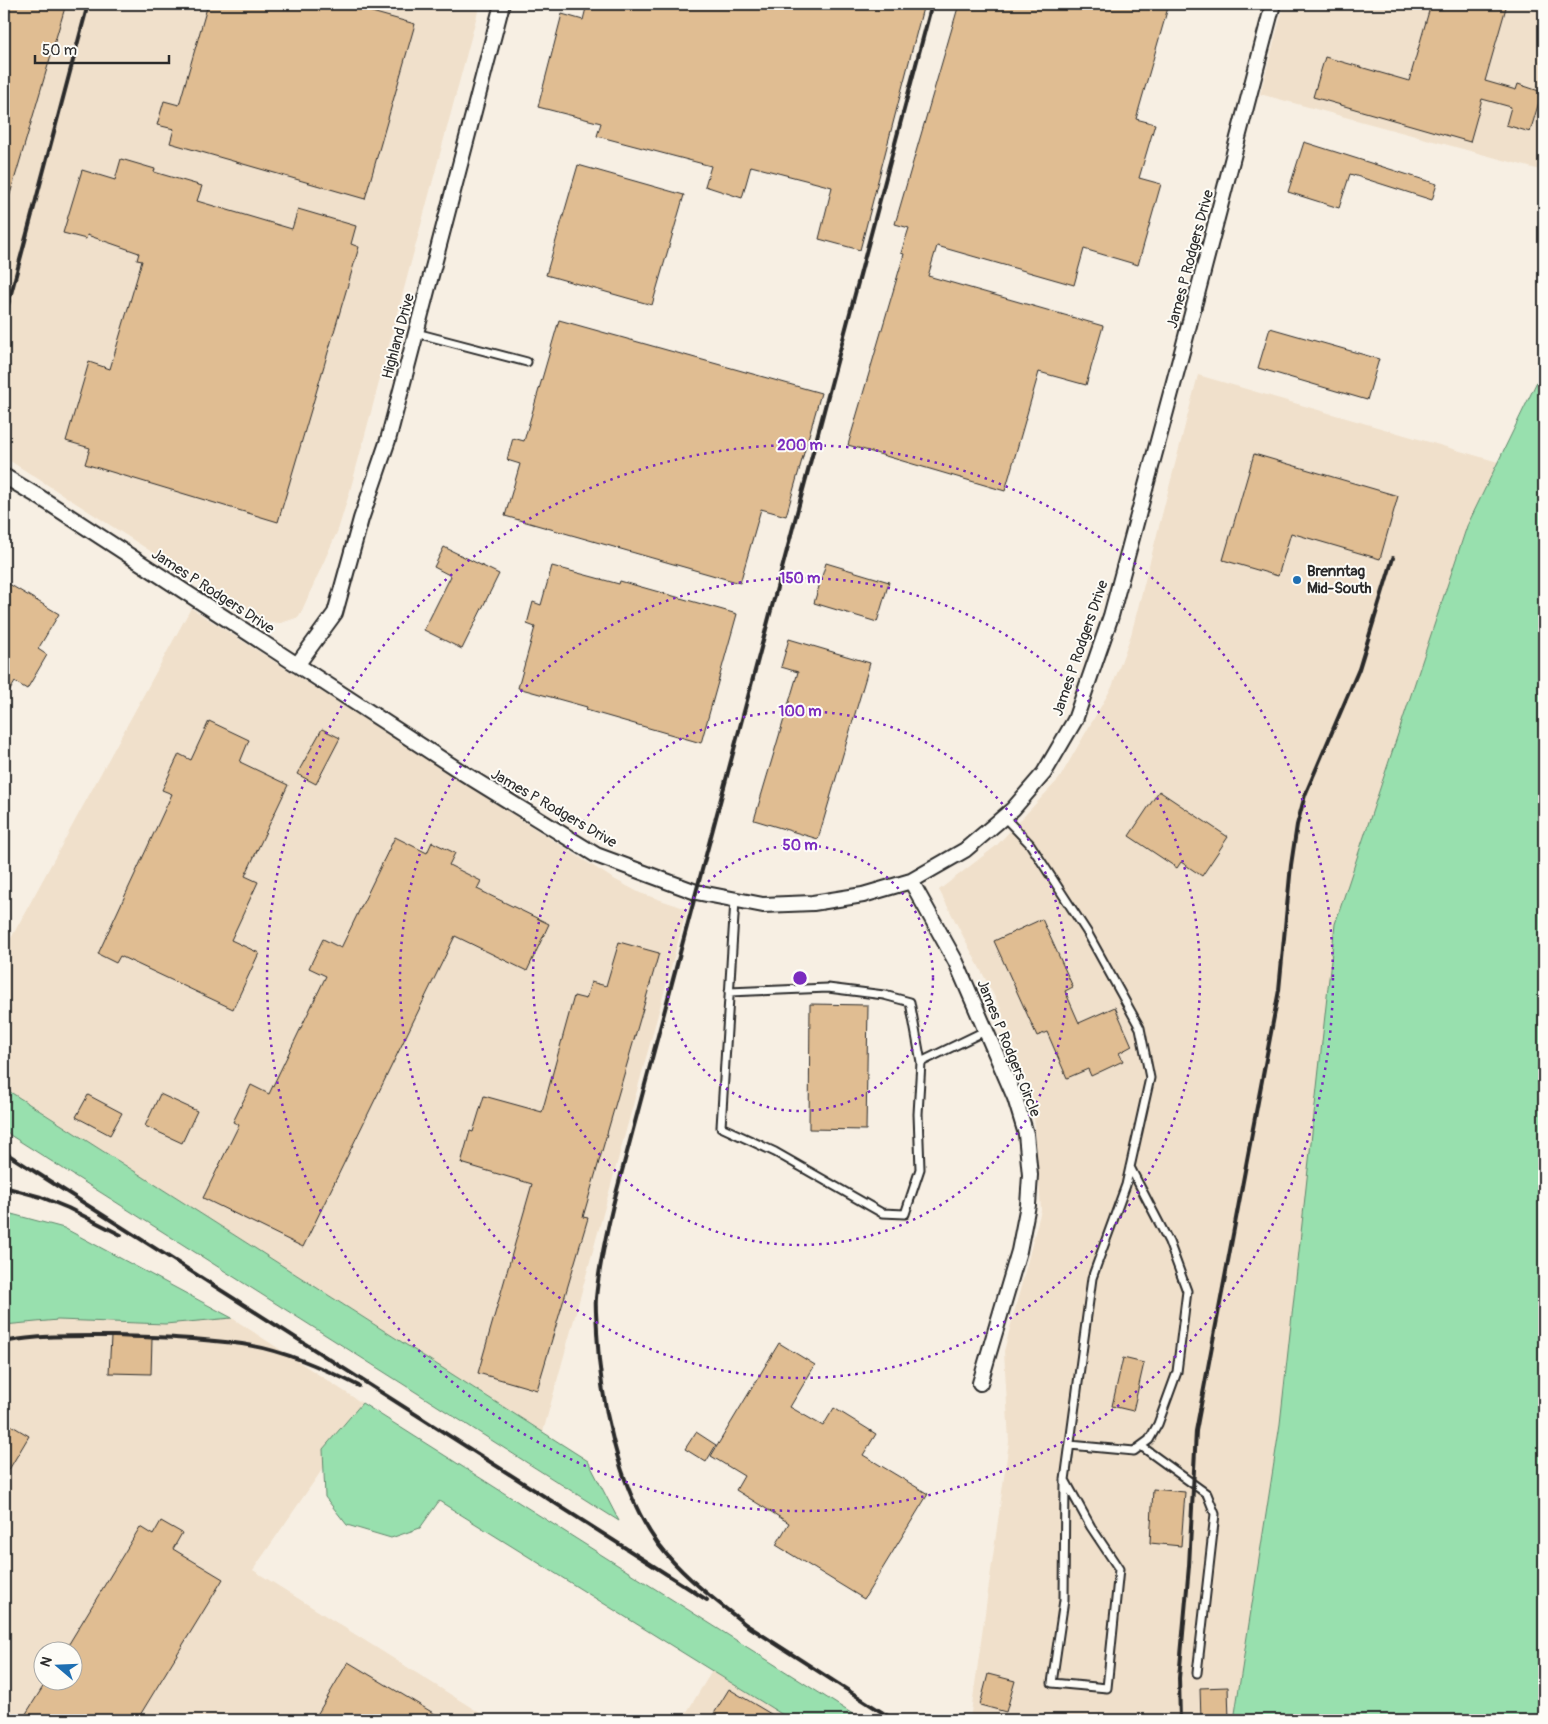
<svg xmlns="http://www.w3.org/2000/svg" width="1548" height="1724" font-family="Pangolin,sans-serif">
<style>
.built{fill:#f0e0cb;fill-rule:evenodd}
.green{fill:#98e0ae;stroke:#62866c}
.building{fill:#e0bd92;stroke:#2b2b2b}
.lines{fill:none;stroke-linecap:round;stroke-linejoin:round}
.service-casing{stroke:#2b2b2b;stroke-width:11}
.minor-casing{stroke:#2b2b2b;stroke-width:18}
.service{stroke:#fdfcf7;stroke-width:7}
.minor{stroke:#fdfcf7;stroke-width:14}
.rail{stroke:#2b2b2b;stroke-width:4}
.ring{fill:none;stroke:#7b2cbf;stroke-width:2.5;stroke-dasharray:2.5 5}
.poi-dot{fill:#1f6fb2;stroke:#fdfcf7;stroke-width:2}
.labels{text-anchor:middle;stroke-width:4;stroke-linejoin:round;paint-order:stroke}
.street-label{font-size:15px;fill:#2b2b2b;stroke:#fdfcf7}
.poi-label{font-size:15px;font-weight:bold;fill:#2b2b2b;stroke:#fdfcf7;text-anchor:start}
.centre{fill:#7b2cbf;stroke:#fdfcf7;stroke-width:2.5}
.ring-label{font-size:15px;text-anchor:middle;font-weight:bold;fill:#7b2cbf;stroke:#fdfcf7;stroke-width:4;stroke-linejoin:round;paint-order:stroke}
</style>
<rect width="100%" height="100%" fill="#f7efe3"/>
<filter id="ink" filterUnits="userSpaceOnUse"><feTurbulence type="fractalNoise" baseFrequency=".02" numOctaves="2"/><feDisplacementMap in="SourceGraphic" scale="10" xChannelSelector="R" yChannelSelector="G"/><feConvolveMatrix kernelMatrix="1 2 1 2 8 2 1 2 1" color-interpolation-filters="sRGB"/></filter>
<g filter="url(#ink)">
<path class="built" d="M4 4H480L350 491 338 530 299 617 281 623 261 622 4 457Z
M1284 4H1544V171L1260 94Z
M1198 375 1498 462 1467 526 1280 1424 1234 1720H970L1009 1442 1004 1351 1041 1210 1034 1115 1000 1007 939 890 996 846 1059 779 1112 687 1131 635Z
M191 608 612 878 640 893 687 909 543 1432 4 1088V951Z
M232 1318 362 1403 323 1449 324 1467 253 1570 491 1720H4V1325L58 1320 165 1324ZM42 1652H72V1682H42Z
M712 1671 791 1720H682Z"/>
<path class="green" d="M1544 367V1720H1234L1280 1424 1335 924 1467 526Z
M4 1088 588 1461 619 1521 10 1135 4 1127Z
M4 1212 64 1228 232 1318 165 1324 58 1320 4 1325Z
M362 1403 862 1720H791L439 1501 420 1528 391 1538 347 1525 325 1497 323 1449Z"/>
<path class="building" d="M4 4H66L8 201 4 200Z
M208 4H343L415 24 365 199 170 143 174 129 157 125 164 101 179 105Z
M587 4H924L860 250 819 239 832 187 751 166 742 198 705 186 711 166 597 136 601 123 538 107 562 14 583 20Z
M959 4H1169L1136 119 1155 124 1139 178 1161 184 1138 265 1084 249 1074 285 937 246 928 276 1103 326 1086 385 1039 372 1005 491 848 445 904 254 901 253 909 228 895 224Z
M1431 4H1507L1485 81 1516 90 1518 84 1542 92 1530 132 1506 125 1511 107 1482 99 1470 142 1313 97 1325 57 1409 81Z
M1304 142 1437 184 1432 200 1350 174 1339 208 1288 192Z
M121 159 155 169 154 172 202 186 197 201 292 229 298 209 356 226 351 244 359 247 278 522 85 464 90 448 66 441 89 362 110 369 142 261 137 260 139 253 87 235 86 239 63 233 82 170 115 180Z
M578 165 684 195 652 305 546 275Z
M559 320 821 393 786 516 761 509 740 583 505 516 520 464 507 460 513 438 524 441Z
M1270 328 1379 359 1367 400 1258 368Z
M1254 454 1398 496 1380 559 1291 533 1278 576 1223 560Z
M444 547 499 574 462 649 424 630 451 576 434 567Z
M826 563 889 582 877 622 814 603Z
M552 566 619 584 620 581 737 614 701 743 586 710 587 707 518 688 535 627 527 624 533 602 541 605Z
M4 581 59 614 38 649 47 655 27 689 15 682 4 700Z
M789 639 870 663 818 839 754 820 798 672 781 667Z
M209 721 249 740 240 762 288 785 245 876 258 882 231 940 259 953 233 1009 120 956 116 963 98 954 172 794 162 790 179 754 191 760Z
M322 729 340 738 316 784 297 774Z
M1159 791 1228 837 1202 876 1181 862 1177 868 1129 836Z
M395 837 427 853 432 842 455 853 449 865 481 881 477 889 549 924 527 971 455 936 303 1247 203 1198 239 1125 233 1122 251 1085 269 1094 326 976 309 968 323 939 341 948Z
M1042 919 1073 987 1065 991 1079 1023 1115 1007 1132 1046 1119 1053 1123 1061 1091 1076 1088 1069 1067 1078 1047 1032 1037 1036 994 941Z
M619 942 659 953 583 1217 588 1218 537 1390 478 1373 532 1184 461 1163 470 1131 473 1132 484 1096 542 1112 574 996 586 999 591 982 606 986Z
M810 1004 868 1005 866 1130 809 1129Z
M160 1094 197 1111 182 1143 145 1126Z
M88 1095 122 1113 110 1135 76 1117Z
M111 1337 152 1339 151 1374 109 1373Z
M779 1343 815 1365 790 1407 823 1426 834 1408 876 1434 863 1455 928 1494 864 1599 776 1545 789 1523 736 1490 744 1476 711 1456Z
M1123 1358 1144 1363 1133 1411 1112 1406Z
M4 1421 29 1436 4 1478Z
M696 1432 716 1445 706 1462 685 1449Z
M1153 1489 1185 1492 1181 1546 1150 1543Z
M161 1521 182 1533 173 1549 223 1579 137 1720H22L46 1682H72V1652H64L140 1527 153 1535Z
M348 1662 445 1720H314Z
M988 1674 1015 1681 1006 1712 980 1705Z
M1228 1687 1229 1720H1201L1200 1688Z
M729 1689 781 1720H710Z"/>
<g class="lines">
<g class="service-casing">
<path id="service" d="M416 333 527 362
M1004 817 1030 844 1087 932 1140 1028 1150 1078 1126 1185 1092 1278 1065 1480 1064 1600 1052 1683 1107 1688 1119 1569 1091 1527 1065 1480
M735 900 721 1127 775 1152 882 1213 905 1214 920 1169 918 1114 921 1062 985 1031
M729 992 828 988 884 995 910 1002 921 1062
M1070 1445 1134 1451 1149 1440 1158 1424 1177 1372 1187 1291 1169 1242 1130 1167
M1141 1446 1207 1494 1215 1514 1197 1673"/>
</g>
<g class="minor-casing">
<path id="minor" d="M4 476 41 498 460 771 596 855 696 892 763 905 813 903 863 895 911 881 965 850 1013 809 1044 773 1075 720 1111 616 1183 348 1273 4
M297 665 335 613 361 519 388 440 502 4
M911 881 956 962 1015 1098 1026 1134 1030 1175 1028 1205 1019 1251 980 1383"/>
</g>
<use href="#service" class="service"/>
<use href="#minor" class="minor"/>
<path class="rail" d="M4 320 88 4
M4 1152 707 1600
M4 1187 41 1197 68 1208 121 1235
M4 1342C40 1335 77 1336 113 1336 156 1337 200 1338 242 1344 283 1350 323 1368 359 1386
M745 1624 894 1720
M750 1628C718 1602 683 1577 658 1544 618 1489 600 1399 597 1332 597 1321 595 1309 596 1298 599 1266 606 1235 613 1205L932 4
M1180 1720 1179 1678 1189 1566 1196 1431 1279 990 1291 865 1297 825 1305 795 1359 669 1393 558"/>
</g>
</g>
<g class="ring">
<circle cx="800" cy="978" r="133"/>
<circle cx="800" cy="978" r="267"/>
<circle cx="800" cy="978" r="400"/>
<circle cx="800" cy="978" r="533"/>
</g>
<circle class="poi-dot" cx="1297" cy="580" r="5"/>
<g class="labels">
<g class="street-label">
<text transform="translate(1190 259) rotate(-75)" y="5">James P Rodgers Drive</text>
<text transform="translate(398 336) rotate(-75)" y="5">Highland Drive</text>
<text transform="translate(213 591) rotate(33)" y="5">James P Rodgers Drive</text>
<text transform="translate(1080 648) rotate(-71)" y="5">James P Rodgers Drive</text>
<text transform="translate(554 808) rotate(30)" y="5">James P Rodgers Drive</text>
<text transform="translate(1009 1048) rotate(68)" y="5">James P Rodgers Circle</text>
</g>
<g class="poi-label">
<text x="1307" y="576">Brenntag<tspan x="1307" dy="17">Mid-South</tspan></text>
</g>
</g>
<circle cx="800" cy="978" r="8" class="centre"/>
<g class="ring-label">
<text x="800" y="450">200 m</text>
<text x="800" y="583">150 m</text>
<text x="800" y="716">100 m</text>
<text x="800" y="850">50 m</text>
</g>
<rect width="1548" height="1724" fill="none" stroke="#fdfcf7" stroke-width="20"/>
<rect x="10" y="10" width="1528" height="1704" fill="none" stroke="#2b2b2b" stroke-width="2" filter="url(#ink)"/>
<g transform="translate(58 1666) rotate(289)"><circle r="24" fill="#fdfcf7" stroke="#a9a8a5"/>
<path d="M0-4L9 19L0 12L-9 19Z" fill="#1f6fb2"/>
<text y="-8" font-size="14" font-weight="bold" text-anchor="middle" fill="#2b2b2b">N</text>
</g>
<path d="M35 55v8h134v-8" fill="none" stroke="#2b2b2b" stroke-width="2.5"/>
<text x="42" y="55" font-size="15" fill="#2b2b2b" stroke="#fdfcf7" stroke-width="4" paint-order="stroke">50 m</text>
</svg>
